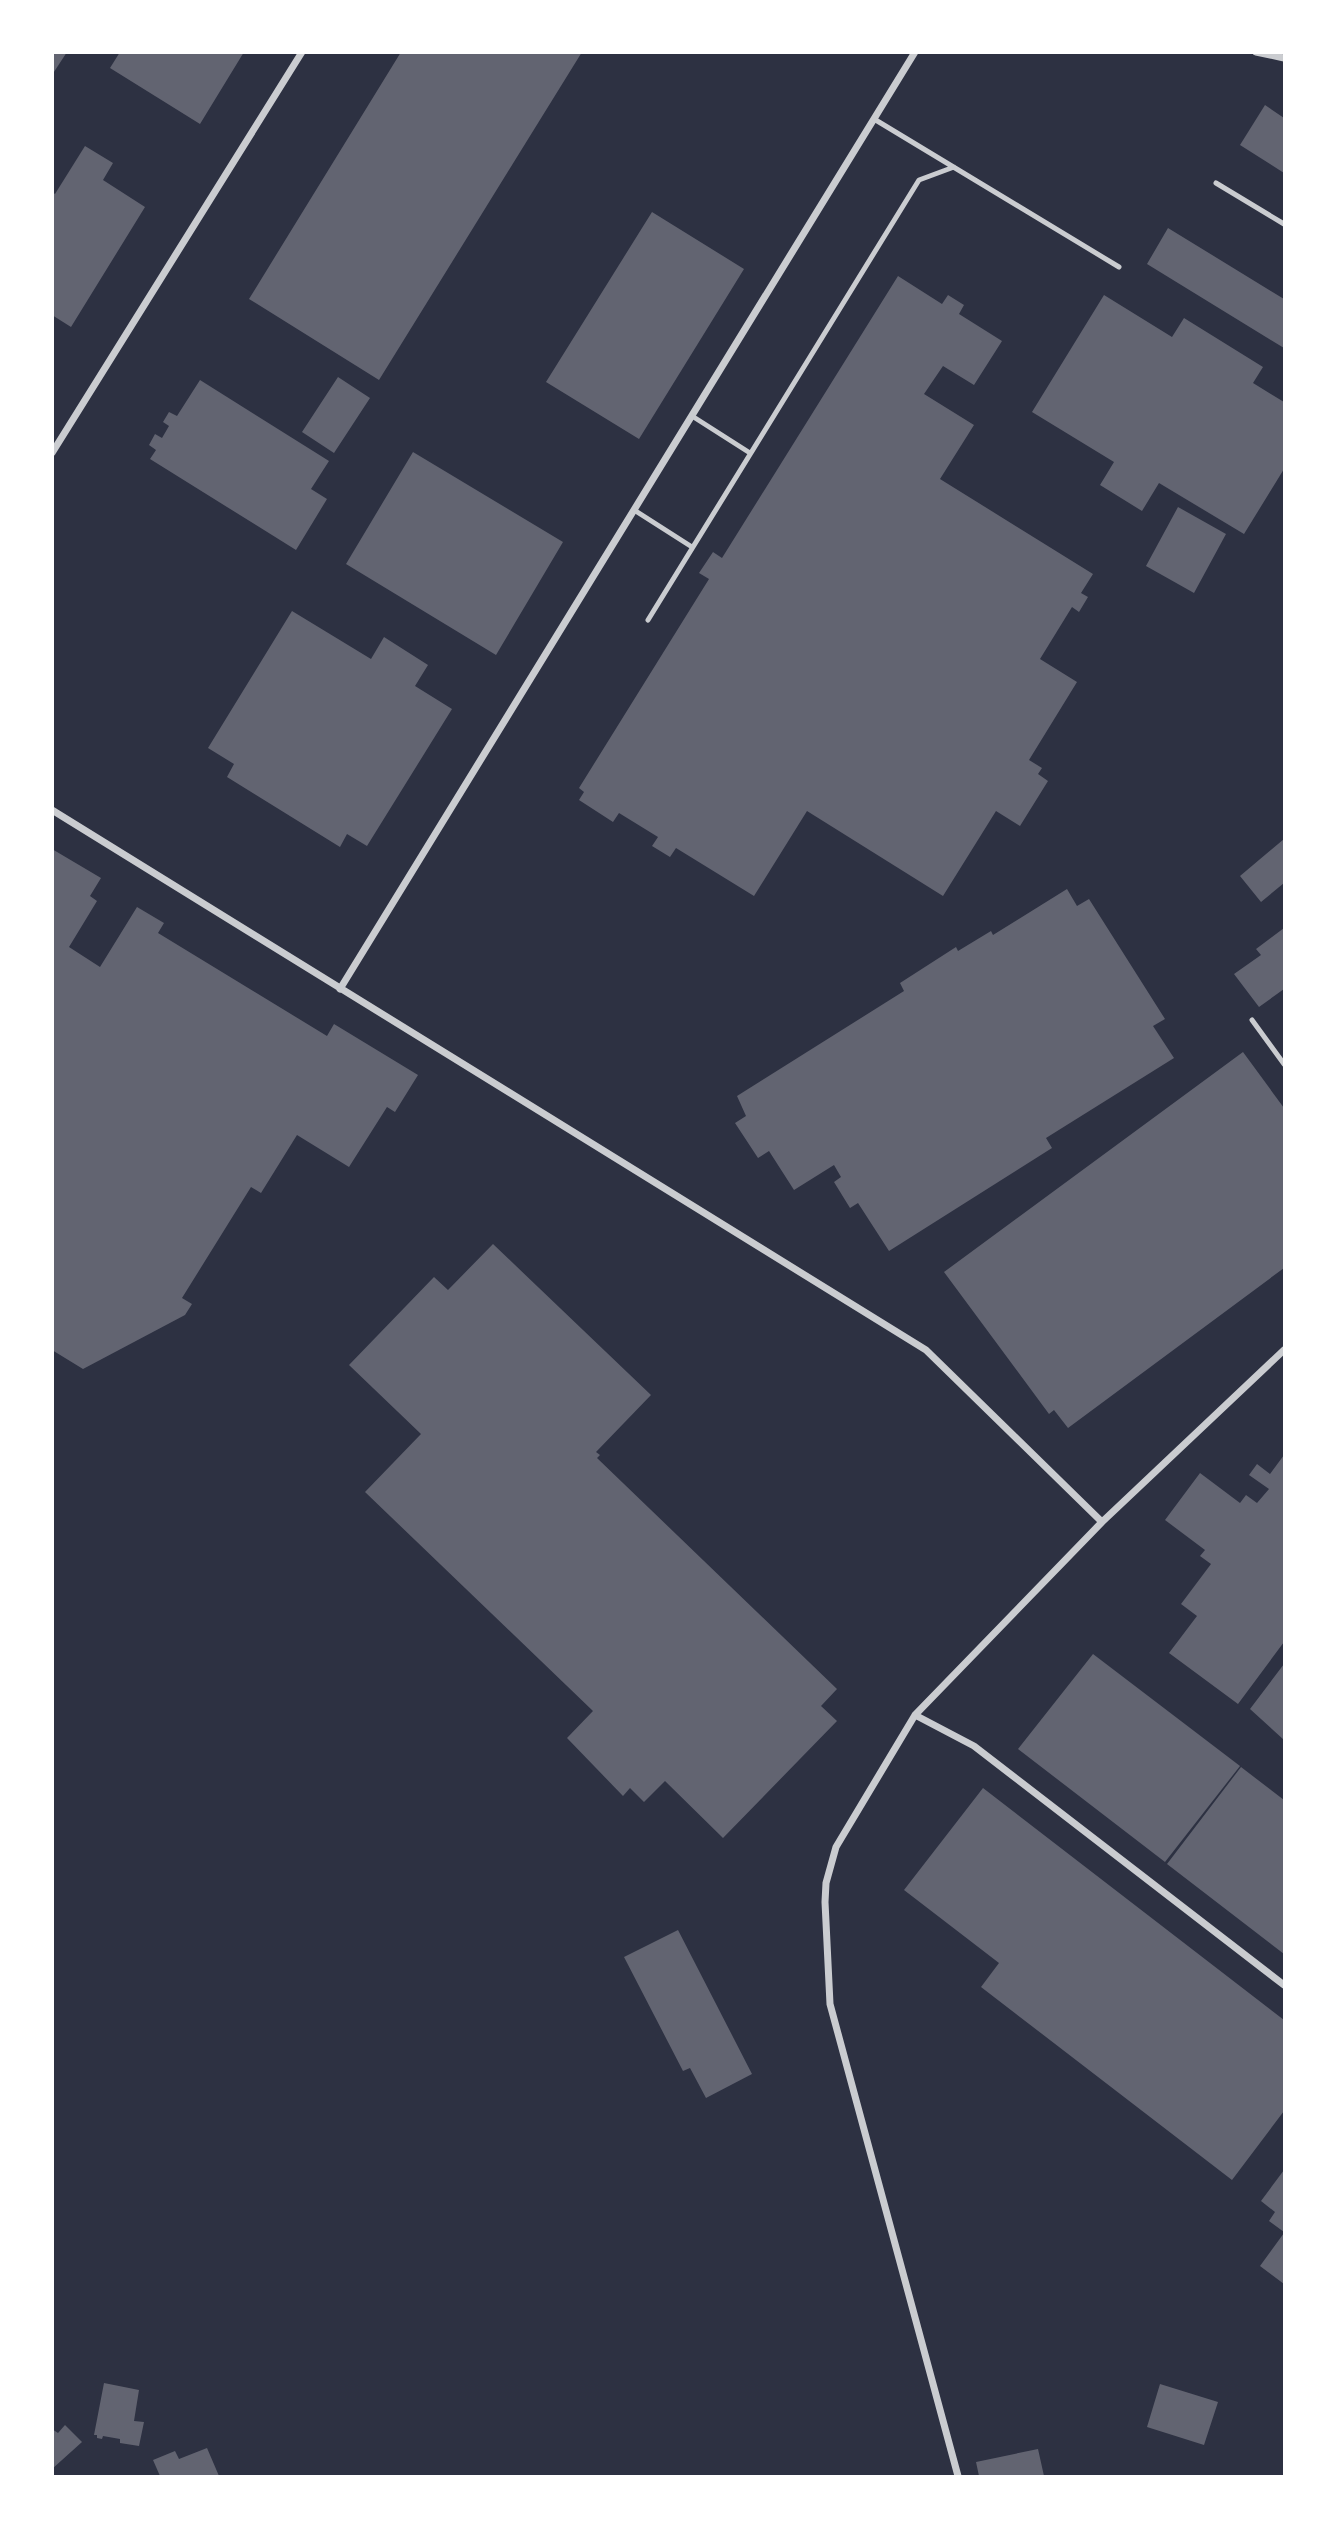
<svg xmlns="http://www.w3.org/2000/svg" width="1337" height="2529" font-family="'Sofia Sans Condensed',sans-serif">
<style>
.building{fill:#626471}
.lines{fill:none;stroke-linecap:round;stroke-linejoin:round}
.service{stroke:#caccd0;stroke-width:5}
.minor{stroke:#caccd0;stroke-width:7}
</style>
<rect width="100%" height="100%" fill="#2d3142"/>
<path class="building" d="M52 52H67L52 75Z
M120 52H244L200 124 110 68Z
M401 52H582L379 380 249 299Z
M1265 105 1284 118V173L1240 145Z
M85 146 113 163 103 180 145 207 71 327 52 315V192L55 194Z
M652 212 744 269 639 439 546 382Z
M1168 228 1284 299V348L1147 264Z
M898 276 942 304 948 295 964 305 959 314 1002 341 974 385 943 366 924 394 974 425 940 479 1093 574 1081 593 1088 597 1079 612 1072 607 1040 659 1077 682 1029 760 1042 768 1038 774 1048 781 1020 826 996 811 943 896 807 811 754 896 676 848 670 857 652 846 658 837 619 813 613 822 579 800 584 792 579 788 709 579 699 573 713 552 722 558Z
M1104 295 1172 337 1184 318 1263 367 1253 383 1284 402V469L1244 534 1159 483 1142 511 1100 485 1114 462 1032 412Z
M338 377 370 398 334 453 302 432Z
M200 380 329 461 311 489 327 499 296 550 150 459 156 450 149 445 155 434 162 438 169 426 163 422 169 412 177 416Z
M413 452 563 542 496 655 346 564Z
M1178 507 1226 534 1194 593 1146 566Z
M292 611 371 659 384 637 428 665 415 686 452 709 367 846 347 834 340 847 227 777 234 764 208 748Z
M1284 839V883L1261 902 1240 876Z
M52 849 101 878 90 896 97 901 69 947 100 967 137 907 164 923 158 933 327 1036 334 1024 418 1075 395 1112 387 1107 349 1167 297 1135 261 1193 251 1187 182 1298 192 1304 185 1315 83 1369 52 1350Z
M1067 889 1077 906 1089 899 1165 1019 1153 1026 1174 1058 1046 1138 1052 1148 889 1251 858 1203 850 1208 834 1182 841 1177 834 1165 794 1190 769 1151 758 1158 735 1123 746 1116 737 1096 904 991 900 983 956 947 958 951 991 931 993 935Z
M1284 928V989L1259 1007 1234 974 1261 955 1256 949Z
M1243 1052 1284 1108V1268L1068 1428 1054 1410 1049 1414 944 1272Z
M493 1244 651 1395 596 1452 600 1455 597 1458 837 1689 821 1706 837 1721 723 1838 665 1781 644 1802 630 1788 623 1796 567 1738 593 1711 365 1492 421 1434 349 1365 434 1277 448 1290Z
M1284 1455V1642L1238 1704 1169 1653 1197 1616 1181 1604 1211 1564 1200 1556 1205 1550 1165 1520 1200 1473 1240 1503 1246 1495 1257 1503 1269 1489 1249 1475 1257 1464 1270 1474Z
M1093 1654 1240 1766 1165 1862 1018 1749Z
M1284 1664V1740L1250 1709Z
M1241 1767 1284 1800V1954L1167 1864Z
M983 1788 1284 2020V2111L1232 2180 981 1987 999 1963 904 1890Z
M678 1930 752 2074 706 2098 690 2068 683 2071 624 1957Z
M1284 2170V2232L1269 2221 1275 2212 1261 2201Z
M1284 2233V2284L1260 2266Z
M104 2383 139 2390 134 2421 144 2422 139 2446 120 2443V2439L103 2436 102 2439 97 2438V2435H94Z
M1160 2384 1218 2402 1204 2445 1147 2427Z
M65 2425 82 2442 52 2469V2429L58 2433Z
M207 2448 219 2476H160L153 2460 175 2451 179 2459Z
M1038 2449 1044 2476H979L976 2462Z"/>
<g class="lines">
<path class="service" d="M874 119 1119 267
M1216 183 1284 224
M692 416 750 453
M634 510 692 547
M648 620 919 180 954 167
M1252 1020 1284 1064"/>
<path class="minor" d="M1256 52 1284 58
M52 453 302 52
M52 810 926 1350 1102 1522
M340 989 915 52
M915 1715 974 1746 1284 1985
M958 2476 830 2004 825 1902 826 1883 836 1847 915 1715 1102 1522 1284 1350"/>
</g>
<rect width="1337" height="2529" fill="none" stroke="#ffffff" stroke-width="108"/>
</svg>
